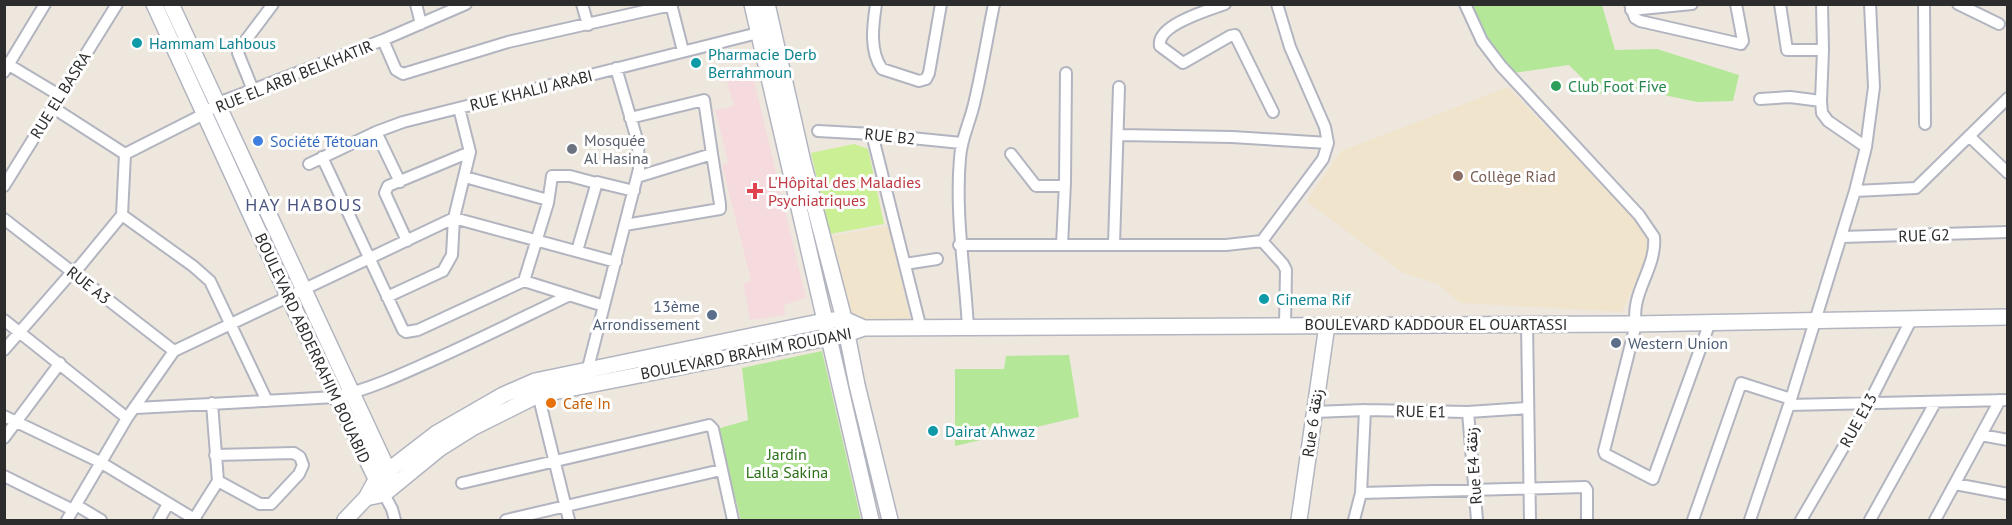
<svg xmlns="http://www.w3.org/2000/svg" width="2012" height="525" font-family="'PT Sans',Vazirmatn,sans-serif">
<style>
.education{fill:#f0e4cd}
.medical{fill:#f5dbdd}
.green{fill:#b4e798}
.pitch{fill:#caef94}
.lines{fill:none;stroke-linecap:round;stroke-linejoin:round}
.street-casing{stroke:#b2b5c0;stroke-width:14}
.secondary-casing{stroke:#b2b5c0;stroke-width:18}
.street{stroke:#fff;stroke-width:10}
.secondary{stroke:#fff;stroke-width:15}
.culture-dot{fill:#0f9aa8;stroke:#fff;stroke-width:2}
.leisure-dot{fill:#2e9e5b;stroke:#fff;stroke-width:2}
.shop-dot{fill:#3f7fe0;stroke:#fff;stroke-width:2}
.worship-dot{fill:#6b7280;stroke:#fff;stroke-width:2}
.education-dot{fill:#8d6e63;stroke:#fff;stroke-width:2}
.health-dot{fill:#e0444e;stroke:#fff;stroke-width:2}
.service-dot{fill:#5c6f8a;stroke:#fff;stroke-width:2}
.food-dot{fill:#e8710a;stroke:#fff;stroke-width:2}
.labels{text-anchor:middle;stroke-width:6;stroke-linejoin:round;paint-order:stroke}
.culture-label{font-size:16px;fill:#0d838f;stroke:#fff;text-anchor:start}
.street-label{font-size:16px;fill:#2c2c2c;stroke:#fff}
.leisure-label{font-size:16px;fill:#27864d;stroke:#fff;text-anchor:start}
.worship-label{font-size:16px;fill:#5b616d;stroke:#fff;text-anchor:start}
.shop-label{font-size:16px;fill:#366cbe;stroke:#fff;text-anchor:start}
.education-label{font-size:16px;fill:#785e54;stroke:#fff;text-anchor:start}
.health-label{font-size:16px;fill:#be3a42;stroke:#fff;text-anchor:start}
.service-label{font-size:16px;fill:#4e5e75;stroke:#fff;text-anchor:end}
.food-label{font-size:16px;fill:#c56008;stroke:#fff;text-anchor:start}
.park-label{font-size:16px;fill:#2b6f17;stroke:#fff}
.neighbourhood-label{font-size:18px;letter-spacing:1.5px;fill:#4a5480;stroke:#fff}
</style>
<rect width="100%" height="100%" fill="#eee7de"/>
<path class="education" d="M1508 87 1649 235 1645 263 1622 312 1460 303 1438 284 1403 273 1306 201 1341 151Z
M888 226 911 322 852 326 831 236Z"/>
<path class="medical" d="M751 68 806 298 784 305 785 315 750 320 743 283 751 281 722 165 728 162 715 110 734 106 725 75Z"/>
<path class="green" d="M1474 5H1602L1615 50 1657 49 1739 75 1733 101 1697 102 1650 92 1619 89 1598 94 1569 65 1513 73C1490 54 1477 35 1474 5Z
M822 351 861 520H741L717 429 748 420 742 368Z
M1069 355 1079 417 955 446V369H1004L1006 356Z"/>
<path class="pitch" d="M854 144 868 149 884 224 830 234 811 153Z"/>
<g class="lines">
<g class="street-casing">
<path id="street" d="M416 4 421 24
M582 4 588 25
M671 4 683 51
M876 4C873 25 869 51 882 69L919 81 926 79 929 73 941 4
M1225 4C1209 10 1156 25 1160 46L1183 63 1230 36 1235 35 1273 112
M1465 4 1482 41 1501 66 1639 215 1654 237C1657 268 1630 293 1636 324L1604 451 1605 454 1653 479 1710 322
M1630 4 1635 18 1640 21 1741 44 1743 41 1736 4
M1780 4 1787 50H1823
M1822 4 1823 50 1821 101 1822 113 1828 121 1866 147
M1924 4 1925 124
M1958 4 1999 24
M1631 10 1692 4
M383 40 396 70 403 74 508 42 671 5
M4 62 59 95
M4 72 45 4
M253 90 238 53 240 48 273 4
M1760 99 1790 97 1821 101
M52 107 125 154
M630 118 704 100 712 154 637 177
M818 131 872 134 961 143
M376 132 400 182
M872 134 921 329
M1119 135 1232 137 1328 143
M1969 136 2008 173
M125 154 204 114 218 103 383 40 466 4
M1011 154 1036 186H1065
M322 157 403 330 406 332 418 330 524 281 604 306
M309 164 376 132 403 122 758 33
M465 177 548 200
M4 186 117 4
M1855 191 1916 188 2008 98
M122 215 193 266 210 281 267 401
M4 219 174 351
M625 225 720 209V204L712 154
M1841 237 2008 232
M407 241 385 193 388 186 470 152
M1262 241 1283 264 1286 270 1285 325
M1114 244 1119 87
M959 245H1226L1262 241 1323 159 1328 143 1325 127 1290 47 1277 4
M1062 245 1065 183 1066 73
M577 251 597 182 634 191
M905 264 937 259
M524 281 548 203 552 176H570L596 183
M387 297 443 271 452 255 454 218 616 262
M4 320 127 418
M1527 323 1530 520
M968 328C965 271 955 215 960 158 961 139 970 122 974 104 982 71 987 38 994 4
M4 350 72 272 80 266 122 215 125 154
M588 368 639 169 638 143 616 68
M537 390 569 520
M1789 405 2008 400
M136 408 336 397C370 389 400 375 431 361 478 340 524 317 570 295
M1314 412 1365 410 1468 412 1528 408
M1468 412 1477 520
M4 416 100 462 196 520
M1981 435 2008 440
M4 438 60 363
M215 455 294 453 300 457 303 465 299 474 271 504H260L218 481
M4 476 73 510
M462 483 709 425 713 429 733 520
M1955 484 2008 494
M1361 493 1585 487 1587 490V520
M384 494 392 509 395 520
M76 505 101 520
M194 519 218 481 212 403
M67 520 127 418 174 351 454 218 470 152 459 108
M159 520 168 504
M506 520 721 470
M1354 520 1361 493 1365 410
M1693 520 1741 383 1791 399
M1750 520 1791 399 1855 191 1866 147 1874 87 1870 4
M1801 520 1868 405 1912 318
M1870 520 1935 403
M1935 520 2000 400"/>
</g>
<g class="secondary-casing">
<path id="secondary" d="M154 4 289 298 381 489
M171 4 391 477
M752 4 871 520
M767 4 803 162 844 319 857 385 890 520
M366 498 384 494 439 449 474 427 538 395 847 334 864 328 1636 324 2008 317
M345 520 366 498 376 480 437 433 503 395 535 381 824 321 844 319 864 328
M1299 520 1327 325"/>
</g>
<use href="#street" class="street"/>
<use href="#secondary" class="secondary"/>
</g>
<g class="culture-dot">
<circle cx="137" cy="43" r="6"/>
<circle cx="696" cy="63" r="6"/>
<circle cx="1264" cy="299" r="6"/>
<circle cx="933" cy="431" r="6"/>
</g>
<circle class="leisure-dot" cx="1556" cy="86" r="6"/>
<circle class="shop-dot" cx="258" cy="141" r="6"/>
<circle class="worship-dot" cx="572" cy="149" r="6"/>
<circle class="education-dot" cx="1458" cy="176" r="6"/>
<path class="health-dot" d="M752 182h6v6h6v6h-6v6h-6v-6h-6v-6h6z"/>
<g class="service-dot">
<circle cx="712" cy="315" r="6"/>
<circle cx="1616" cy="343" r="6"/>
</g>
<circle class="food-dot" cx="551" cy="403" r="6"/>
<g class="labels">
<g class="culture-label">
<text x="149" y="49">Hammam Lahbous</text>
<text x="708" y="60">Pharmacie Derb<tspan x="708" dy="18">Berrahmoun</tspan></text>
<text x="1276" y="305">Cinema Rif</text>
<text x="945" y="437">Dairat Ahwaz</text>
</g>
<g class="street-label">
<text transform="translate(294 76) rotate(-22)" y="6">RUE EL ARBI BELKHATIR</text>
<text transform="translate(531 90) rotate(-14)" y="6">RUE KHALIJ ARABI</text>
<text transform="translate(60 95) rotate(-58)" y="6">RUE EL BASRA</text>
<text transform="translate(890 136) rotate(6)" y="6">RUE B2</text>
<text transform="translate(1924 235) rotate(-2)" y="6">RUE G2</text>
<text transform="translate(89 285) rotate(38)" y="6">RUE A3</text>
<text x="1436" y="330">BOULEVARD KADDOUR EL OUARTASSI</text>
<text transform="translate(313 348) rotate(65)" y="6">BOULEVARD ABDERRAHIM BOUABID</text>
<text transform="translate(746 353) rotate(-11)" y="6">BOULEVARD BRAHIM ROUDANI</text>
<text transform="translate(1421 411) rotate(1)" y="6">RUE E1</text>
<text transform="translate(1858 420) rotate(-61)" y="6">RUE E13</text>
<text transform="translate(1312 423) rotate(-82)" y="6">Rue 6 زنقة</text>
<text transform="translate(1473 466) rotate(-94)" y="6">Rue E4 زنقة</text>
</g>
<g class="leisure-label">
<text x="1568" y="92">Club Foot Five</text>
</g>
<g class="worship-label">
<text x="584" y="146">Mosquée<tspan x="584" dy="18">Al Hasina</tspan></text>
</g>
<g class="shop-label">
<text x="270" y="147">Société Tétouan</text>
</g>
<g class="education-label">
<text x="1470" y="182">Collège Riad</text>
</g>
<g class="health-label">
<text x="768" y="188">L'Hôpital des Maladies<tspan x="768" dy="18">Psychiatriques</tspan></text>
</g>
<g class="service-label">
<text x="700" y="312">13ème<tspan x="700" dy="18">Arrondissement</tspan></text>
<text x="1628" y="349" text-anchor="start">Western Union</text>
</g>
<g class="food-label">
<text x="563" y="409">Cafe In</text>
</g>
<g class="park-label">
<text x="787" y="460">Jardin<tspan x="787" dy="18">Lalla Sakina</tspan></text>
</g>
<g class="neighbourhood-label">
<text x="304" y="211">HAY HABOUS</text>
</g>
</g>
<rect width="2012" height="525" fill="none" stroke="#2c2c2c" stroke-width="12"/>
</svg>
